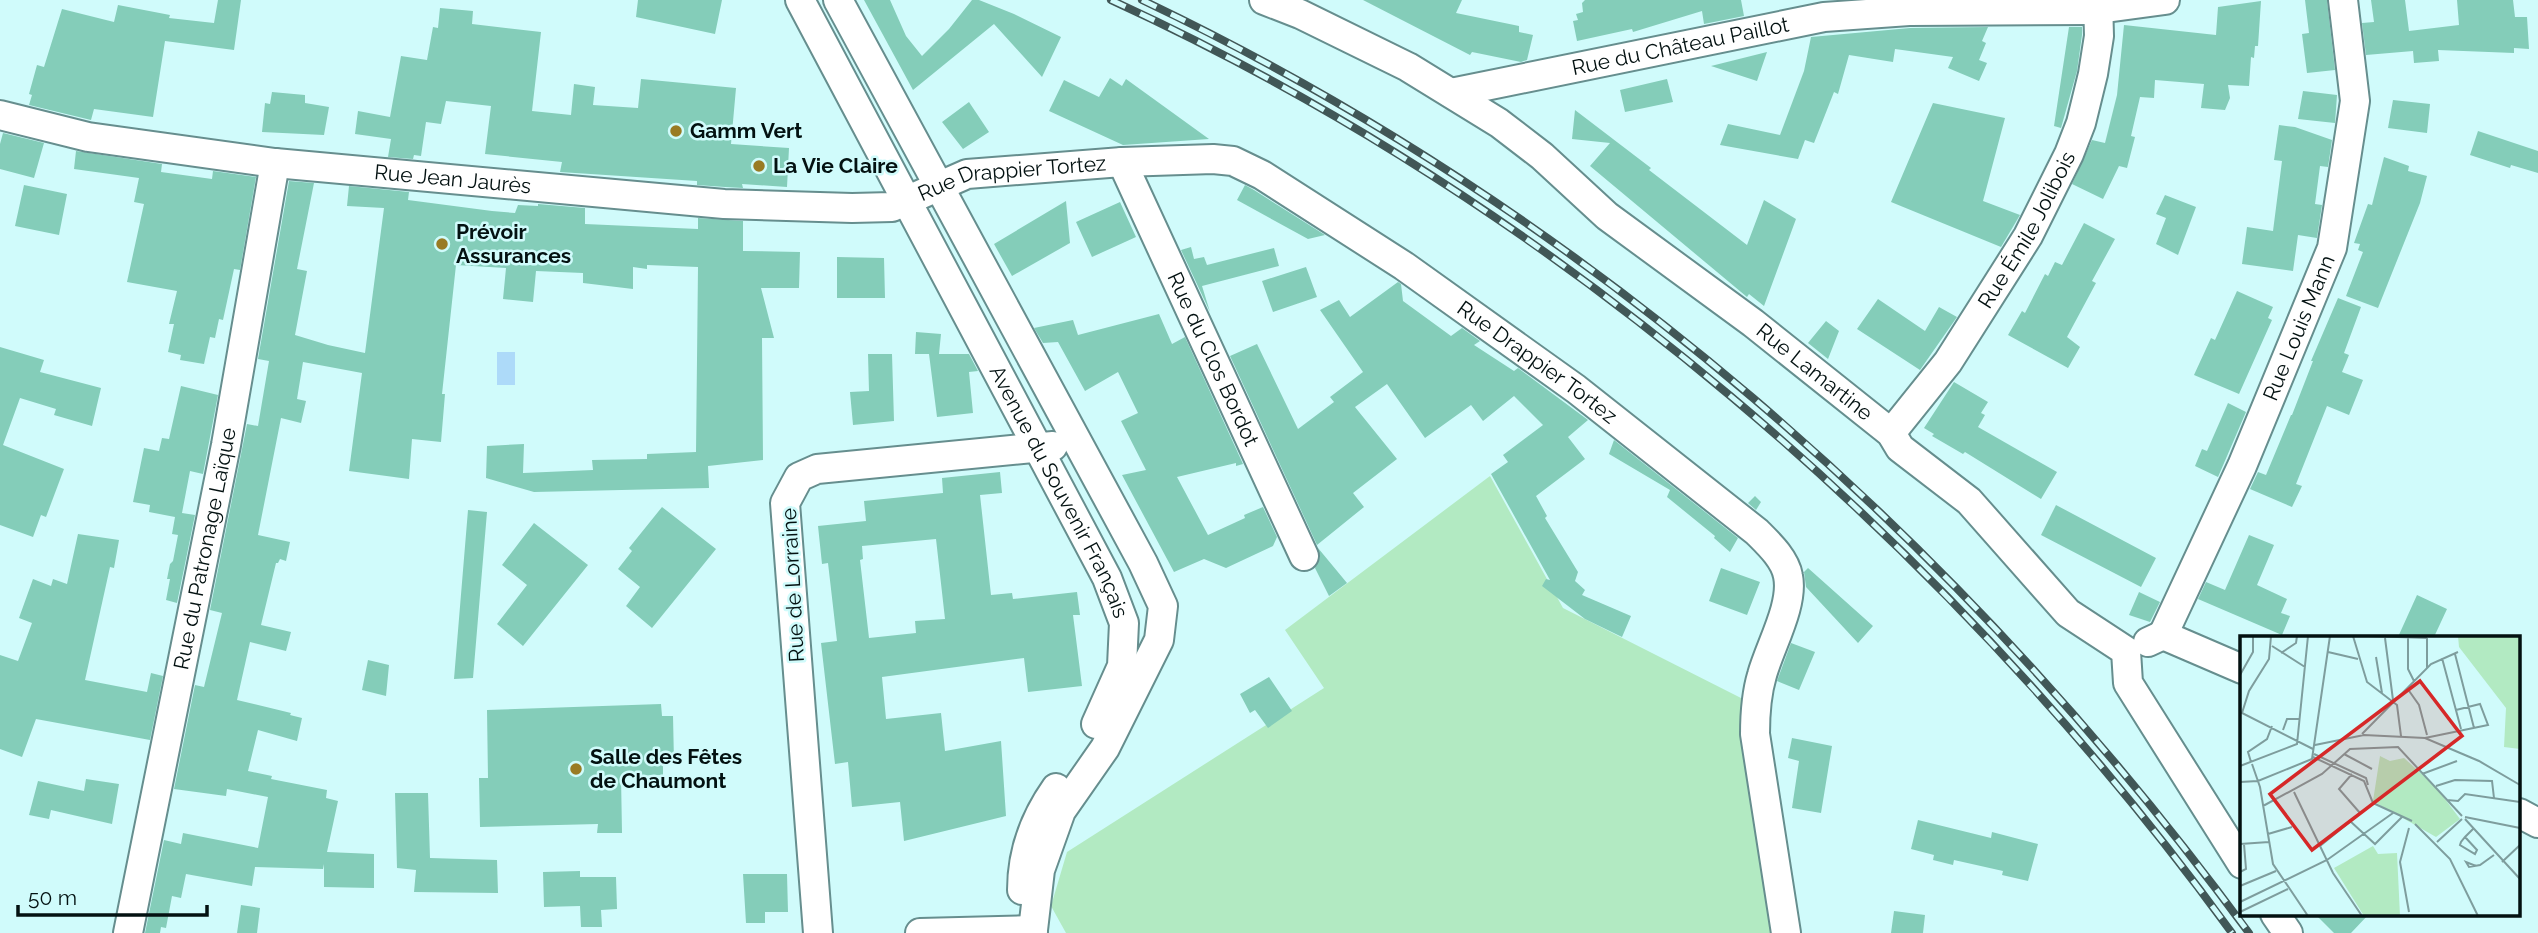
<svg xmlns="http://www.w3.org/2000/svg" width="2538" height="933" font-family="Raleway,sans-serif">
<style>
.green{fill:#b2eac2}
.water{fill:#addaf9}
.building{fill:#84cdb9;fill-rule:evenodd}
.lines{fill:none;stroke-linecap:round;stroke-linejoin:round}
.minor-casing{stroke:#668e8e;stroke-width:32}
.minor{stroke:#fff;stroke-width:28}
.rail-casing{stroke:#415757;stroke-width:8}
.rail{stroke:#d0fbfb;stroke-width:5;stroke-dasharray:16;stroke-linecap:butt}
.poi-dot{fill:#997b24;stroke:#d0fbfb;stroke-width:2.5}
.labels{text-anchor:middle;stroke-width:5;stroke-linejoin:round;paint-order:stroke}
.street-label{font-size:21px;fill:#031111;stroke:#d0fbfb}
.poi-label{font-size:21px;font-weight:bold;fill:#031111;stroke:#d0fbfb;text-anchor:start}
.inset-road{fill:none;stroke:#7e9d9d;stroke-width:2}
.view{fill:#d62828;fill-opacity:0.15;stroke:#d62828;stroke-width:3.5}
.inset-edge{fill:none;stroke:#031111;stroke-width:3.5}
</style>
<rect width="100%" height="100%" fill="#d0fbfb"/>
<path class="green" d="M1490 476 1563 608 1741 698 1772 933H1066L1051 906 1067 852 1324 688 1285 630Z"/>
<path class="water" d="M497 352H515V385H497Z"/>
<path class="building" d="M218 0H241L234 50 165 41 153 117 94 109 91 120 29 105 32 95 29 94 37 65 44 67 62 9 114 22 118 5 170 15 169 18 214 23Z
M638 0H722L715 34 636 17Z
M864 0H890L906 36 922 56 949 29 972 0H979L1014 14 1061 37 1042 77 994 24 913 90Z
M1363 0H1462L1456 13 1519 26V32L1533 35 1527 60 1521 62 1472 52 1470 55Z
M1585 0H1741L1744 16 1704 24 1702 11 1633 32 1632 29 1577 41 1573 21 1578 20 1576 14 1583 12 1582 3Z
M2305 0H2327L2335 70 2307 73 2302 34 2309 33Z
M2371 0H2405L2409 31 2459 25 2457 0H2513L2515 17H2527L2529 49 2514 48V53L2438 50 2439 61 2414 63 2413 51 2366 55 2362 23 2374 22Z
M2261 1 2258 46H2255L2254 58 2251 57 2249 86 2228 85 2230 98 2225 110 2201 108 2204 84 2155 80 2154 98 2140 97 2131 136 2135 137 2127 168 2119 166 2103 199 2072 184 2092 140 2105 143 2117 95 2124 25 2216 35 2218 7Z
M440 8 473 11 472 24 541 32 532 111 571 115 574 84 595 87 593 105 638 108 641 79 736 88 731 144 789 148 787 187 742 184 743 188 725 187 697 185V181L560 172 562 162 485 154 491 106 446 101 441 124 426 122 421 156 414 155 413 159 388 157 391 139 355 134 358 111 390 117 401 56 427 60 433 27 438 28Z
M1988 27 1982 41 1986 43 1979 60 1987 63 1979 81 1948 68 1953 57 1895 49 1893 62 1849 55 1838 94 1834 92 1814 143 1805 140 1798 159 1720 145 1728 124 1780 135 1804 71 1811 37 1910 28Z
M2069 27H2082V35L2077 71 2061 128 2054 126Z
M1767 52 1757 81 1711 66Z
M1110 78 1122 86 1126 79 1209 139 1123 145 1049 111 1064 80 1099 97Z
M1667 79 1673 102 1625 112 1620 90Z
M2303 91 2337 95 2335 123 2298 119Z
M272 92 305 95V103L329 107 324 135 262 132 265 103 270 104Z
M2393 100 2430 104 2427 133 2388 128Z
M969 102 989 132 963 149 942 122Z
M1933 103 2005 118 1983 201 2020 215 2001 247 1891 202Z
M1575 110 1651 168 1649 170 1747 245 1764 200 1796 219 1764 306 1749 294 1747 297 1590 166 1610 143 1572 139Z
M2279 125 2295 127 2332 140 2328 167 2320 166 2315 204 2322 205 2317 238 2298 235 2293 271 2242 264 2247 227 2273 231 2282 161 2274 160Z
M2478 131 2538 151V173L2511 165 2510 168 2470 155Z
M3 133 44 143 34 178 0 169V144Z
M76 151 162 164 161 172 212 179 213 171 256 177 240 270 234 269 223 320 219 319 215 338 210 337 204 364 180 360 181 355 168 352 174 324H169L177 291 127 282 144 204 134 202 139 178 74 169Z
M2384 157 2409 166 2408 171 2427 176 2420 203 2378 308 2346 296 2363 252 2358 250 2360 244 2354 243 2368 204 2372 205Z
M289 181 314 183 297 269 307 271 295 335 328 345 365 353 384 208 347 206 349 186 409 192 408 200 492 211 515 213 518 205 538 206V204L585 208V224L698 229V218L743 221V251L800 252 799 288H761L774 338H762L763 460 708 466 709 488 534 492 486 478 487 446 524 444 523 473 593 470 592 460 647 459V454L696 452 698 267 647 265V269L633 267V289L583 283V273L536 271 533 302 503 299 506 268 456 265 442 394H445L441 442 412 439 409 479 349 471 362 373 303 362 297 399 306 401 301 423 281 418 258 535 290 542 286 561 280 559 278 563H276L261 625 291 632 286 651 250 642 237 700 291 713 290 715 302 718 297 741 258 730 248 771 272 776 271 779 327 790 326 798 338 801 327 852 374 854V888L324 887V864L323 869 255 867 252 886 186 874 181 898 172 896 166 928 161 927 160 933H145L164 840 181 844 183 833 258 848 268 797 227 789 226 796 174 789 195 685 204 687 222 613 210 610 247 424 258 426 269 361 258 359Z
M24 185 67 194 59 235 15 226Z
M1245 185 1254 190 1325 235 1308 239 1237 200Z
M2165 195 2196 207 2178 255 2156 244 2166 218 2156 214Z
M1066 201 1070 243 1012 276 994 244Z
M1120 202 1136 237 1092 257 1076 222Z
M2084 223 2115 239 2092 281 2096 283 2067 337 2080 347 2068 368 2008 335 2022 311 2025 313 2045 274 2048 276 2055 262 2062 265Z
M1191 247 1194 259 1204 257 1207 265 1274 248 1279 266 1202 286 1210 312 1181 250Z
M837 257 884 258 885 298H837Z
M1306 267 1317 297 1273 312 1262 281Z
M1398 282 1401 284 1403 301 1451 336 1462 328 1480 341 1474 345 1514 371 1518 368 1588 420 1568 437 1585 459 1536 496 1547 516 1545 518 1578 572 1575 581 1585 590 1582 595 1631 616 1622 637 1585 619 1542 586 1546 579 1550 580 1491 474 1508 462 1503 455 1543 425 1514 396 1483 421 1471 405 1425 438 1387 384 1355 407 1397 459 1353 493 1364 507 1317 545 1230 356 1257 344 1298 429 1334 402 1330 397 1363 372 1320 310 1339 300 1350 317Z
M2237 291 2273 307 2268 318 2272 320 2239 394 2194 375 2211 338 2215 340Z
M2338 298 2361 307 2344 353 2349 355 2342 372 2363 380 2349 415 2327 406 2296 484 2302 486 2292 507 2250 489 2258 472 2266 475 2291 415H2292L2313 361H2311Z
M1878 299 1925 331 1939 307 1957 317 1920 370 1857 329Z
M1159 314 1172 344 1185 337 1243 464 1236 466V463L1177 477 1208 535 1245 518 1244 515 1263 507 1277 537 1273 546 1226 568 1204 559 1174 572 1122 475 1146 470 1121 421 1138 413 1118 372 1085 391 1058 342 1043 343 1034 328 1073 320 1078 335Z
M1826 321 1839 331 1828 359 1808 343Z
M916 332 941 334 939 354H915Z
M0 347 44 360 40 372 101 388 92 426 54 415 56 409 20 398 3 445 64 469 46 517 41 515 33 537 0 525Z
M868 354H892L894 421 853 425 850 392 869 391Z
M929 354H969L978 371 969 372 973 413 937 417Z
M1954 382 1988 402 1981 413 1985 415 1978 427 2057 472 2041 499 1965 452 1963 454 1932 436 1934 434 1924 428Z
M181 386 218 395 203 474 190 471 182 513 195 515 177 603 166 600 170 579H167L170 564 173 561 178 535 172 534 175 517 149 512 150 505 133 502 144 448 159 451 162 438 169 439Z
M2228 403 2246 412 2218 477 2195 466 2202 449 2207 451Z
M1614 440 1738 538 1730 552 1714 538 1715 536 1667 497 1670 490 1609 454Z
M1000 472 1002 493 980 495 991 595 1012 593 1013 599 1077 592 1080 615H1073L1082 686 1028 692 1024 658 882 677 886 719 941 713 945 751 1001 741 1006 816 904 841 900 802 852 807 848 762 835 764 821 643 837 641 828 563 822 564 818 526 866 521 864 501 943 493 942 478ZM936 539 945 619 915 621 916 633 869 638 860 560 863 559 862 546Z
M1755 496 1761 502 1756 510 1748 503Z
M2056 505 2156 558 2141 587 2041 535Z
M662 507 716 549 652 628 626 606 640 587 618 569 632 551 629 548Z
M468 510 487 512 473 678 454 679Z
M534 523 588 565 523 646 497 624 527 585 502 565Z
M78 534 119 540 114 568 110 567 85 680 147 692 151 673 163 676 150 740 36 719 22 757 0 749V655L18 661 32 623 19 618 33 579 51 586 53 579 67 584Z
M2249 535 2274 545 2257 585 2287 599 2281 613 2290 616 2282 635 2198 599 2206 582 2225 590Z
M1318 548 1347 583 1329 596 1315 568 1320 558Z
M1721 568 1760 582 1747 615 1709 601Z
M1808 568 1873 626 1858 643 1806 587 1804 572Z
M2139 592 2160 602 2150 622 2129 615Z
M2417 595 2447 609 2434 637H2398Z
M1791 643 1815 652 1799 690 1777 681Z
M368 660 389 665 386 696 362 690Z
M1269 677 1292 711 1268 728 1255 710 1250 713 1240 694Z
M661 704 662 716H673L674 762H663V775L621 776 622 833H597L598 824 480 827 479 778H488L487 710Z
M1792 738 1832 746 1821 813 1792 808 1799 761 1788 758Z
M86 779 119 784 112 824 51 810 49 819 29 815 38 781 84 791Z
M395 793H428L430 858 497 860 498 893 414 892 416 870 397 868Z
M1918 820 1991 838 1992 832 2038 844 2028 881 2002 875 2003 871 1954 860 1953 865 1933 860 1934 855 1911 849Z
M580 871V877H616L617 909 601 910 602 927H581L580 906 544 907 543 872Z
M743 874H787L788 912H765V923H746Z
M241 905 260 908 257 933H237Z
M1894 911 1925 915 1923 933H1891Z
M2315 914H2369L2351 933H2334Z"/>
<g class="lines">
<g class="minor-casing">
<g id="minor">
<path id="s1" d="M800 0 1107 578 1124 623 1122 666 1096 724"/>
<path d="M838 0 1143 563 1163 606 1159 640 1105 748 1061 811 1040 870 1033 930"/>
<path id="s2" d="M1264 0 1300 14 1408 67 1499 123 1542 156 1607 216 1753 323 1891 433 1900 448 1969 501 2068 613 2126 651 2128 683 2242 864"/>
<path id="s3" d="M1451 93 1824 17 1909 11 2091 10 2165 0"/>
<path id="s4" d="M0 115 88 137 275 163 724 204 852 208 892 207 967 174 1122 162 1213 159 1233 161 1262 175 1404 266 1576 389 1757 532C1769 544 1785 559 1788 576 1794 605 1770 646 1762 675 1756 695 1755 713 1755 734L1786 933"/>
<path id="s5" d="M1122 162 1304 556"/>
<path id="s6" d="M1891 433 1948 362 2028 236 2069 154 2081 123 2093 74 2099 36 2098 0"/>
<path id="s7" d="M2163 635 2242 466 2332 248 2355 101 2343 0"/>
<path d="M2148 642 2163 635 2242 669"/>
<path d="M2519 813 2538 823"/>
<path d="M1022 890C1022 852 1034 819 1056 788"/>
<path d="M2275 914 2288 933"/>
<path id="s8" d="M128 933 226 445 275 163"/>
<path d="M818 933 785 503 799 477 817 469 1053 446"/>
<path d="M920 933 1033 930"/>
</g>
</g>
<use href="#minor" class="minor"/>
<g class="rail-casing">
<path id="rail" d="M1111 0C1551 201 1948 543 2232 933
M1142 0C1584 210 1960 540 2249 933"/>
</g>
<use href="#rail" class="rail"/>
</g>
<g class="poi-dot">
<circle cx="676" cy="131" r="7"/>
<circle cx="759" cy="166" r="7"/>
<circle cx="442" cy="244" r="7"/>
<circle cx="576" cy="769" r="7"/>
</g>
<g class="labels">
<g class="street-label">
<text dy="7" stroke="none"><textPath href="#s3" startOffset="234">Rue du Château Paillot</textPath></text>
<text dy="7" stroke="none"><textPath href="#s4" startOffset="458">Rue Jean Jaurès</textPath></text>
<text dy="7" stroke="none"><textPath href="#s4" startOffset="1024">Rue Drappier Tortez</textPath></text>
<text dy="7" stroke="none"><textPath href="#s6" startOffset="245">Rue Émile Jolibois</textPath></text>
<text dy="7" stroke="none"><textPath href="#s7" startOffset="336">Rue Louis Mann</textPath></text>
<text dy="7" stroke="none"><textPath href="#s5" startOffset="217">Rue du Clos Bordot</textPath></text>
<text dy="7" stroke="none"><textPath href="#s4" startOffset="1612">Rue Drappier Tortez</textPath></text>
<text dy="7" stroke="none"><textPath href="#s2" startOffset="668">Rue Lamartine</textPath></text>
<text dy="7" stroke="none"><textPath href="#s1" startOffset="556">Avenue du Souvenir Français</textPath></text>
<text dy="7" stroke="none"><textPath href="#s8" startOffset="392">Rue du Patronage Laïque</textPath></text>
<text transform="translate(793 585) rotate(-93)" y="7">Rue de Lorraine</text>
</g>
<g class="poi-label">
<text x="690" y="138">Gamm Vert</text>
<text x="773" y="173">La Vie Claire</text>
<text x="456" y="239">Prévoir<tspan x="456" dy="24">Assurances</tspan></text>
<text x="590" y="764">Salle des Fêtes<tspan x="590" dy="24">de Chaumont</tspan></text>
</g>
</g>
<g transform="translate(2240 636)">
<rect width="280" height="280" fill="#d0fbfb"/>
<path d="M218 0H280V113L264 111 266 72 219 11ZM140 120 150 125 164 122 196 151 220 183 196 201 133 165ZM133 210 138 218 157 217 160 280H124L94 232Z" fill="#b2eac2"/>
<path class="inset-road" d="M31 0 29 23 9 55 2 77 73 113M113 0 127 46 157 69 161 100M128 0 187 2M145 2 153 64M168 2V33L174 45M32 10 65 31M88 16 118 23M41 17 56 7 57 0M215 18 234 92M136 21 142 57M202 22 221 93M187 32V2M0 39 13 16V0M167 52 179 69 187 99M43 94 47 83H60M122 98 191 28 218 16M185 102 248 89 240 68 216 74M75 109 124 99 185 102 239 125 280 149M74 118 126 142 128 149M104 118 132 133M73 121 124 145 133 167M11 126 8 116 27 103 32 90M12 128 20 151 33 228 68 280M0 130 57 108 68 0M112 138 99 153 120 177M182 138 217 125M0 146 18 145 72 123 90 0M196 150 215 144 252 145 254 162M54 156 93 237 122 280M207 164 218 165 225 158 280 166M133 167 172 185M23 170 82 138 110 113 158 111 222 180M225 181 280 192M225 183 280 243M110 185 135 208 162 181M175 188 210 223 238 280M169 192 160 226 169 276M28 198 52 191M225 201 237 214 235 218 220 209 221 206 225 201 233 193M197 206 222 183M0 208 29 206M80 210 133 167M262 226 280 209M236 230 226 226 229 231 240 229 254 219M0 236 6 233 4 208M0 250 36 235M0 266 87 224 153 177M0 276 48 253"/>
<path class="view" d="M180 45 222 100 72 214 30 158Z"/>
<rect width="280" height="280" class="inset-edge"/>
</g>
<path d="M18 905v10h189v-10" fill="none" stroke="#031111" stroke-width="3.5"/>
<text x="28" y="905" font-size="21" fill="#031111" stroke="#d0fbfb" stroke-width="5" paint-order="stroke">50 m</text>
</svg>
